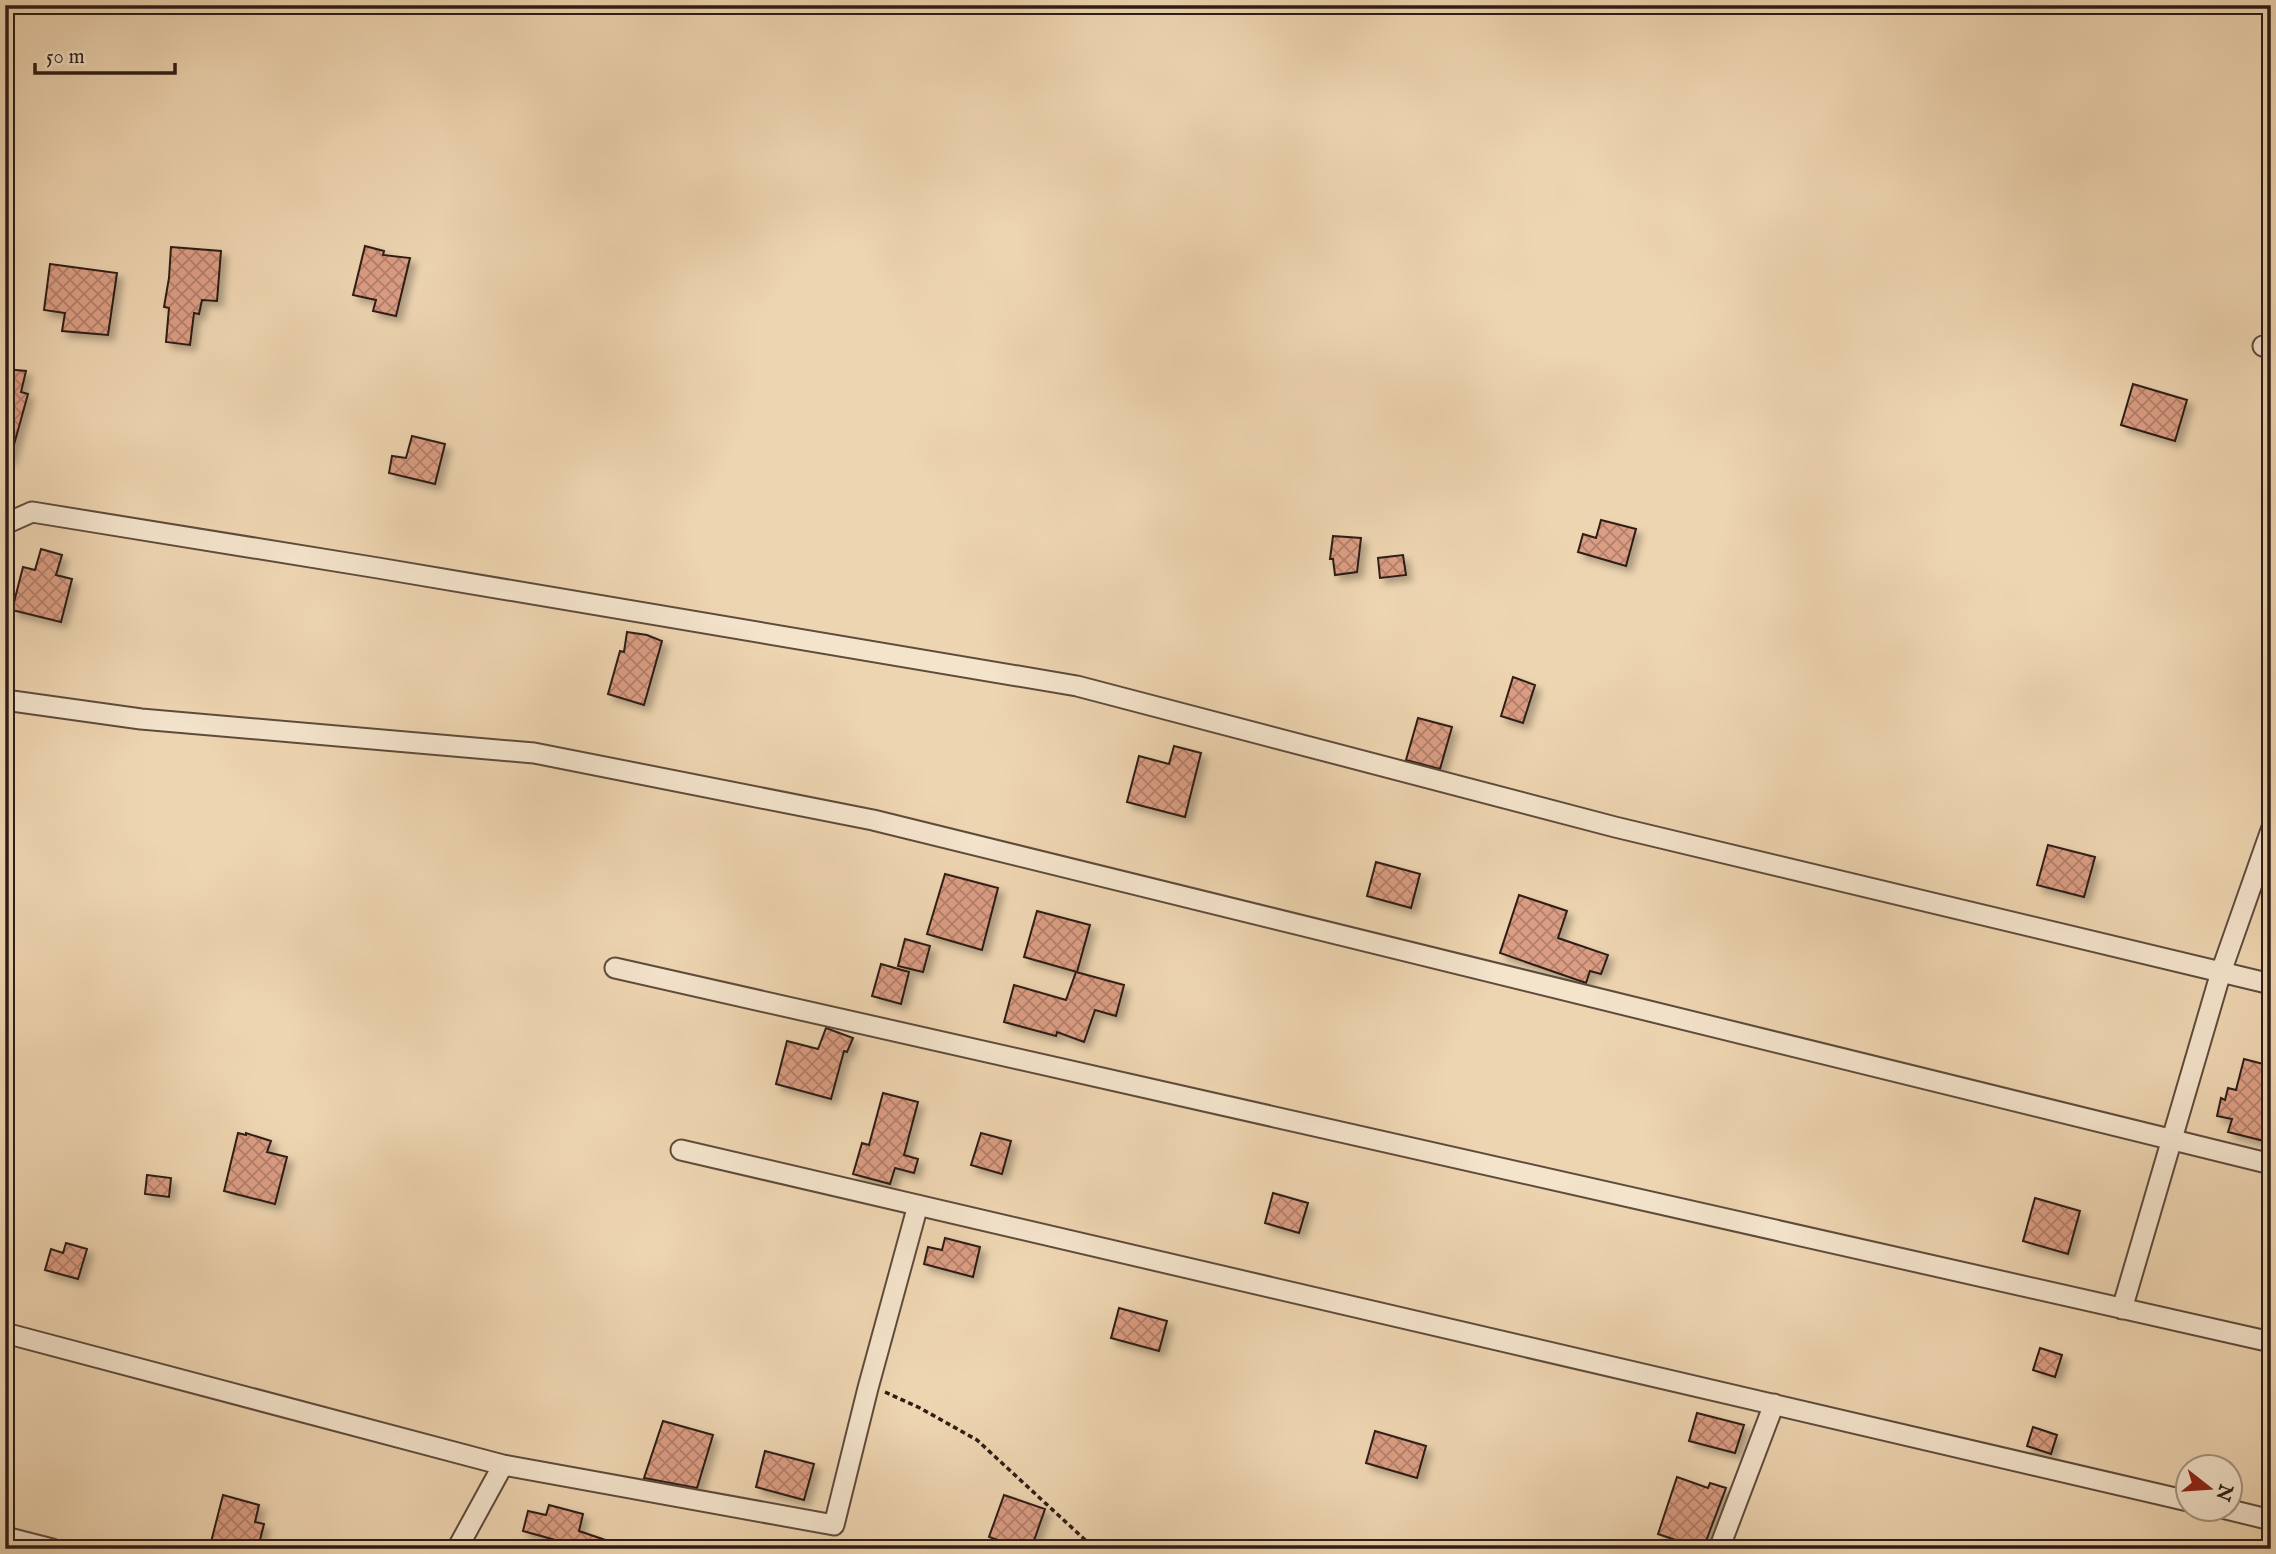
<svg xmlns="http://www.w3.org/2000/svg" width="2276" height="1554" font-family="'IM FELL English',serif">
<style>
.building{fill:url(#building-cross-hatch);stroke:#2e1d15;stroke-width:2;filter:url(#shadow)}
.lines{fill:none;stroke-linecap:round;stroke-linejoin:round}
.minor-casing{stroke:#5e4b3c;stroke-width:23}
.path{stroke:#2e1d15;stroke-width:3.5;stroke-dasharray:5 3.5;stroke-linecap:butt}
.minor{stroke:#f4e4cc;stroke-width:19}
</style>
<defs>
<pattern id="building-cross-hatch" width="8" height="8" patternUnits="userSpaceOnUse" patternTransform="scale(1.75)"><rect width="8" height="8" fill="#db9d83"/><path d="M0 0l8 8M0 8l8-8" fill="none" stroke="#b27f6a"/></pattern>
<filter id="shadow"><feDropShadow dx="5.5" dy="5.5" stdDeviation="3.5" flood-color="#0004"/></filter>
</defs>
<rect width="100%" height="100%" fill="#eed5b1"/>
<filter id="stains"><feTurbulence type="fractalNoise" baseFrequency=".00286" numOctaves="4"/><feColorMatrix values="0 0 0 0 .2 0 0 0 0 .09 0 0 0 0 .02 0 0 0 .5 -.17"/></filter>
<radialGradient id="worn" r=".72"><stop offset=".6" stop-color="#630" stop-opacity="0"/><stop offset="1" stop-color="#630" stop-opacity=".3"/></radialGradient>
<path class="building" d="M365 246 384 251 383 255 410 258 396 316 373 311 376 300 353 295Z
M171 247 221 251 217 301 202 300 199 314 194 313 190 345 166 342 169 308 164 307 169 278Z
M50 264 117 273 108 335 62 331 65 313 44 310Z
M5 369 26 371 21 392 28 394 10 459 5 458Z
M2133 384 2187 400 2175 441 2121 425Z
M412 436 445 444 435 484 389 473 392 456 406 458Z
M1601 520 1636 529 1626 566 1578 552 1583 534 1596 538Z
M1333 536 1361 538 1357 572 1335 575 1333 559H1330Z
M41 549 62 555 56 575 72 579 61 622 12 610 23 567 35 570Z
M1403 555 1406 575 1380 578 1378 558Z
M627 632 647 635 662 641 644 705 608 694 620 651 624 652Z
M1513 677 1535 685 1523 723 1501 716Z
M1418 718 1452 727 1440 769 1406 760Z
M1174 746 1201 753 1185 817 1127 802 1139 756 1169 764Z
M2048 845 2095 857 2084 897 2037 885Z
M1376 862 1420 874 1411 908 1367 896Z
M945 874 998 888 982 950 927 934Z
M1519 895 1567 911 1558 938 1608 955 1601 974 1590 971 1586 983 1500 953Z
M1037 911 1090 925 1077 972 1024 957Z
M905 939 930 946 923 972 898 966Z
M881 964 909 972 901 1004 872 996Z
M1076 972 1124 985 1116 1016 1095 1010 1084 1042 1057 1032 1056 1036 1004 1022 1014 985 1066 1000Z
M826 1028 853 1038 847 1052 844 1051 831 1099 776 1084 787 1041 818 1049Z
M2244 1059 2271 1066V1114L2264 1141 2228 1132 2232 1119 2217 1116 2221 1098 2225 1100 2228 1088 2236 1090Z
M883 1093 918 1102 904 1155 918 1159 914 1173 895 1168 890 1184 853 1174 862 1143 869 1145Z
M238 1133 246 1135V1133L271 1141 267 1152 287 1157 275 1204 224 1191Z
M981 1133 1011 1141 1002 1174 971 1165Z
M147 1175 171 1178 169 1197 145 1194Z
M1273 1193 1308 1203 1299 1233 1265 1223Z
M2035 1198 2080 1211 2068 1254 2023 1241Z
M945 1238 980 1247 973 1277 924 1264 928 1247 942 1250Z
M66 1243 87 1249 78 1279 45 1270 51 1249 63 1253Z
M1119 1308 1167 1321 1159 1351 1111 1338Z
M2040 1348 2062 1355 2055 1377 2033 1370Z
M1697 1413 1744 1425 1735 1453 1689 1441Z
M663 1421 713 1435 697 1488 644 1478Z
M2033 1427 2057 1435 2051 1454 2027 1446Z
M1375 1431 1426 1446 1417 1478 1366 1463Z
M765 1451 814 1464 804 1500 756 1487Z
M1677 1477 1708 1488 1710 1483 1726 1488 1703 1549 1658 1534Z
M223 1495 259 1505 255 1522 264 1524 258 1548 238 1542 237 1549 211 1542Z
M1004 1495 1045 1509 1031 1549H1024L989 1537Z
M549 1505 583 1514 579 1531 623 1546 622 1549H576L577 1546 523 1531 528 1511 546 1515Z"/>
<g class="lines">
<g class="minor-casing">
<path id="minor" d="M2263 346 2271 348
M5 524 32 512 378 568 1077 686 1615 827 2271 984
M5 700 141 719 534 753 873 820 2271 1164
M615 968 2271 1342
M681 1150 2188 1501
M2122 1309 2221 972 2271 830
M5 1333 503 1465 834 1525 868 1388 918 1205
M2222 1508 2271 1520
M5 1537 52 1549
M457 1549 503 1465
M1719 1549 1774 1404"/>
</g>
<path class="path" d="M885 1392 920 1408 977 1440 1095 1549"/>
<use href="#minor" class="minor"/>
</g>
<rect width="2276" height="1554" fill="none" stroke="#eed5b1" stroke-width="28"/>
<rect x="7" y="7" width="2262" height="1540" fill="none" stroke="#2e1d15" stroke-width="3.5"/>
<rect x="14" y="14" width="2248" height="1526" fill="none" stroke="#2e1d15" stroke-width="2"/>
<g transform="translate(2209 1488) rotate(107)"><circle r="33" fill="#f4e4cc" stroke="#a59483" stroke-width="2"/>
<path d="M0-5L12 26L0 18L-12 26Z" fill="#8f2418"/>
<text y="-10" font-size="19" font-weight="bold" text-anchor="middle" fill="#2e1d15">N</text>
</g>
<path d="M35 63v10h140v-10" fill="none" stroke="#2e1d15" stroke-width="3.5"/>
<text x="46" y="63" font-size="21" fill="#2e1d15" stroke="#f4e4cc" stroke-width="5" paint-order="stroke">50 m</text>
<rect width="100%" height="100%" filter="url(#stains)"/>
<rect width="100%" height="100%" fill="url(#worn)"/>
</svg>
